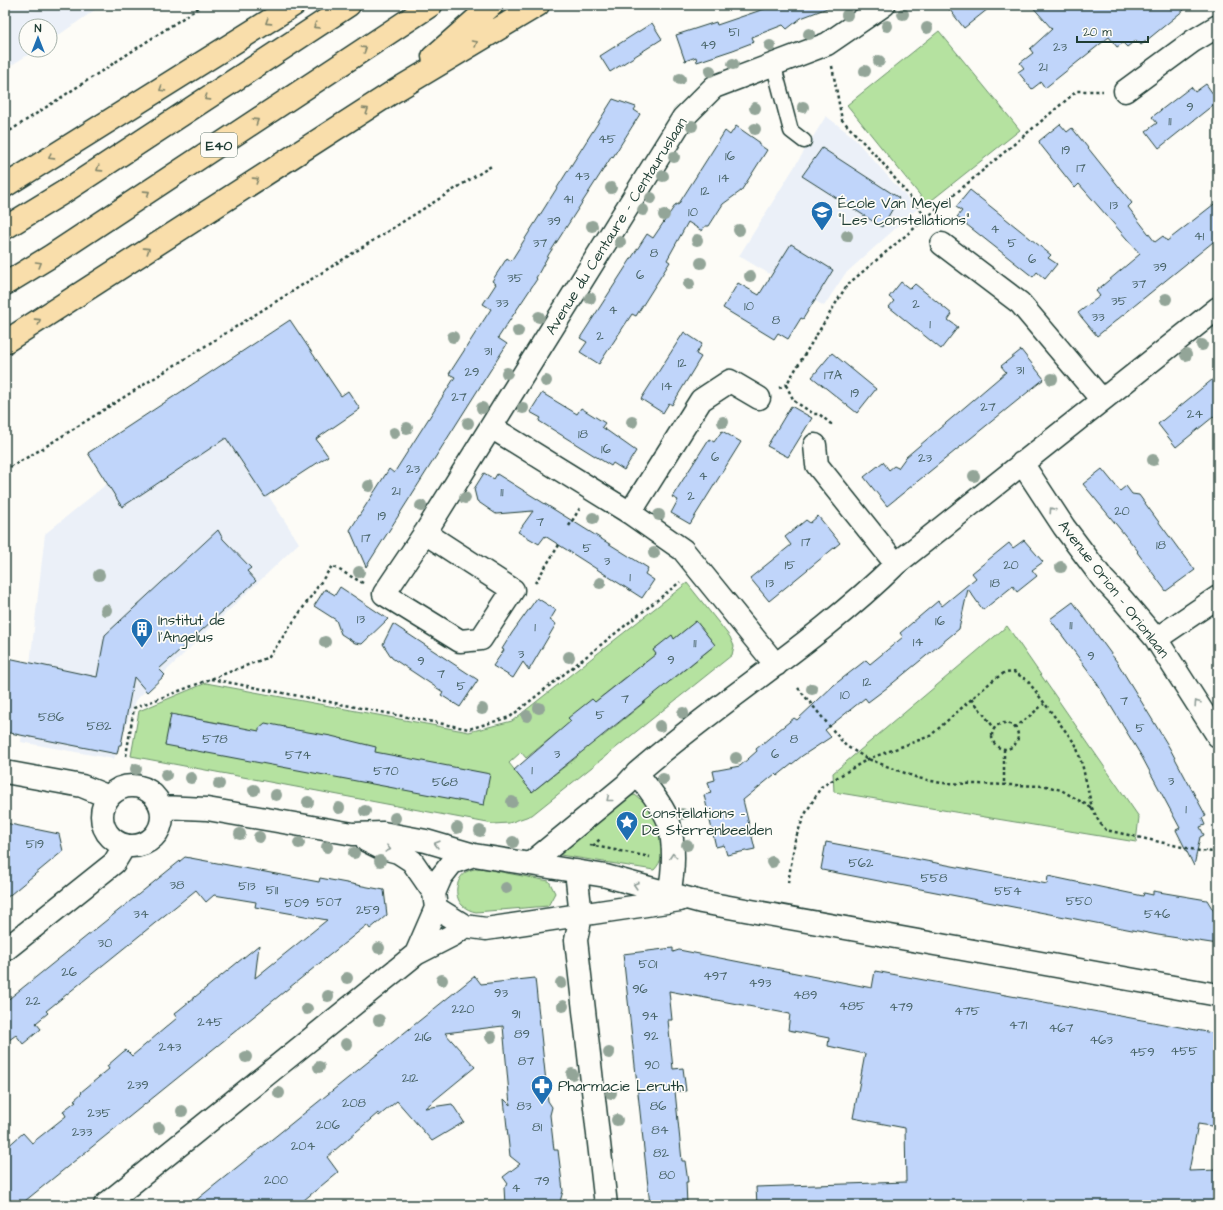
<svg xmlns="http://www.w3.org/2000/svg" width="1223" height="1210" font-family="'Architects Daughter',sans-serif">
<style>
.built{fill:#ebf0f8}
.green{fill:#b5e2a0;stroke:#6a906a;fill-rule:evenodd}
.building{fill:#c0d5fa;stroke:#1f3d34}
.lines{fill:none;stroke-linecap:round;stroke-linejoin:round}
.lane-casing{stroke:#1f3d34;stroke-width:17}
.street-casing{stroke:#1f3d34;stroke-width:25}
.highway-casing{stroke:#1f3d34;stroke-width:25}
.path{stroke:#1f3d34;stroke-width:2.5;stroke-dasharray:3 3;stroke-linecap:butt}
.lane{stroke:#fdfcf7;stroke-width:14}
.street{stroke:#fdfcf7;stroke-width:22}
.highway{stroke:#f9deab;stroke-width:22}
.tree{fill:#93a598}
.oneway{stroke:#81856a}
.oneway2{stroke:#8e9c96}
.labels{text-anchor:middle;stroke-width:3.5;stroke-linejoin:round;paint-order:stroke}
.number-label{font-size:13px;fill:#476366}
.shield{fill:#fdfcf7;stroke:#62766e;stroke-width:1}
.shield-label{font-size:14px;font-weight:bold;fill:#1f3d34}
.poi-label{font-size:15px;fill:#1f3d34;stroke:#fdfcf7;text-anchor:start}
.street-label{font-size:15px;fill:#1f3d34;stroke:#fdfcf7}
</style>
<rect width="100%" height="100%" fill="#fdfcf7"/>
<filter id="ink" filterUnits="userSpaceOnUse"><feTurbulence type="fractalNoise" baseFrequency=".025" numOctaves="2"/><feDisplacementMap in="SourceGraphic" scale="8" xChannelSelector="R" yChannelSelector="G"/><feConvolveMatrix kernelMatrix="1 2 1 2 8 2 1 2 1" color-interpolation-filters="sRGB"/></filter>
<g filter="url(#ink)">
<path class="built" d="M5 5H102L50 41V26H26V50H36L5 69Z
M826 116 852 136 917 209 845 274 824 306 739 256Z
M208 402 299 543 135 701 114 759 21 742 45 534Z"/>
<path class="green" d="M939 31 1020 130 927 204 847 105Z
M687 583 730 637 734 646 732 655 532 815 509 823 493 824 131 756 139 711 206 683 469 732 512 721ZM696 621 715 645 671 681 651 658 656 654 653 650 672 636 674 639ZM626 677 646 701 602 737 598 732 595 702ZM171 714 229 725 166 745ZM557 733 577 757 532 792 509 763 521 752 526 758Z
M1007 626 1139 817 1136 842 834 792 833 773Z
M635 795C640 799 646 803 649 807 662 824 670 854 654 870L560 855 556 850 622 798Z
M480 868 549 881 555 893 548 906 476 912C471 911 466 909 462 905 453 896 456 876 468 871 472 869 477 869 480 868Z"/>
<path class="building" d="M768 5H830V7L801 18 787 29 783 25 752 37 754 42 733 50 697 62 696 57 685 61 676 35 716 22 717 25 770 7Z
M946 5H993L964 28Z
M1031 5H1190L1141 45 1136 40 1127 47 1123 43 1117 47 1109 37 1045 88 1041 82 1032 89 1018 72 1024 68 1020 63 1033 53 1030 49 1052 29Z
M652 23 662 39 610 72 600 56Z
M1206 84 1218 101 1159 148 1146 131 1157 123 1152 117 1191 87 1195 92Z
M613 99 636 107 634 110 640 114 613 157 612 156 549 254 536 278 537 279 498 338 507 344 366 567 350 530 389 469 394 473 455 377 449 374 491 309 483 304 496 284 492 281 507 258 511 261Z
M1060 124 1067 132 1072 128 1132 203 1128 207 1155 242 1163 236 1167 241 1218 201V238L1097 336 1078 313 1100 296 1096 291 1140 254 1079 184 1075 188 1040 144 1039 141Z
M736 126 759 142 758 144 767 150 741 191 723 204 709 226H705L702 231 688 222 667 260 670 262 636 316 632 314 599 364 580 352 587 342 580 338 647 234 653 238 676 204 678 205 725 131 730 135Z
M822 148 899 198 882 227 802 176Z
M970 190 1051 255 1048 258 1057 264 1045 279 1037 272 1033 277 957 217 962 211 956 207Z
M791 244 833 270 803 319 801 318 788 339 778 333 774 339 723 308 738 283 759 295Z
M901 282 910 289 915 284 952 314 948 320 958 327 941 349 889 307 894 301 889 297Z
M290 320 341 396 348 391 360 409 316 439 328 456 265 497 226 438 122 507 88 453Z
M684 332 702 344 696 354 701 357 672 405 669 403 663 413 641 399Z
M1021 350 1044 379 887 506 864 477 883 462 889 470 894 466 898 468 906 457 1006 372 1001 366Z
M832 353 876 389 857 413 812 377Z
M1218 375V413L1176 447 1158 424Z
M542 393 577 414 581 408 605 423 602 427 636 451 624 470 613 463 611 466 539 421 541 418 530 412Z
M791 406 812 418 788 457 767 446Z
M722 431 741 442 690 524 671 513 678 500 672 497 709 439 714 442Z
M1102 469 1120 491 1126 486 1132 494 1139 495 1180 551H1181L1195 570 1166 591 1137 552 1138 551 1083 484Z
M484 473 494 479 497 474 648 568 645 574 654 580 642 598 545 536 539 544 518 532 533 511 496 514 477 501 474 489Z
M818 516 840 543 769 601 750 578 791 545 785 537 806 520 810 523Z
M218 530 223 539 251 568 247 571 256 581 159 669 165 675 147 692 134 677 121 745H119L117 754 5 732V671L8 658 97 677 105 635Z
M1024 540 1043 562 1032 570 1037 576 1017 592 1013 586 983 610 968 589 959 629 888 687 868 702 865 698 825 730 831 737 802 756 777 776 775 774 743 800 755 849 727 855 724 845 716 847 704 795 711 793 708 782 715 780 713 771 740 766 757 751 756 749 774 734 794 718 797 720 834 685 866 660 870 664 903 637 900 633 938 601 942 606 976 578 972 573 1009 543 1013 548Z
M340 587 388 619 362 644 355 643 341 634 336 620 314 606 325 589 335 595Z
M537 598 556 610 550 620 556 624 529 670 523 662 513 678 493 666 504 650 502 649 512 633Z
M1073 602 1117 662 1144 706 1169 747 1206 816 1202 818 1205 825 1200 827 1204 835 1200 837 1194 866 1176 830 1180 828 1142 757 1093 677 1050 619Z
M696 621 715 645 532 792 514 770 571 721 568 718 592 699 595 702 656 654 653 650 672 635 674 639Z
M393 624 478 680 460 707 441 695 443 692 392 658 383 644Z
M171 714 259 731V728L265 723 285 727V728L331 736 376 747 375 752 490 774 484 805 165 745Z
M5 823 59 834 63 851 5 899Z
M826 842 1047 884 1048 876 1143 896 1144 893 1153 895V891L1207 900 1215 913 1214 915 1218 916V944L1158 935 822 870 821 869Z
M185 857 319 882 320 878 384 890 387 915 370 929 367 925 20 1205H5V1149L23 1133 32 1143 66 1116 63 1111 76 1101 74 1100 82 1093 81 1092 109 1069 107 1066 123 1052 126 1050 132 1056 177 1018 174 1014 259 945 255 978 327 920 255 907 256 902 214 895 206 902 196 890 46 1011 48 1013 36 1023 41 1029 23 1044 16 1035 5 1043V1002Z
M673 948V952L679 950 872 988 875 971 1218 1034V1127L1198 1124 1189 1171 1218 1170V1205H757L756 1187 906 1182 905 1128 853 1118 865 1054 828 1046 829 1038 788 1030 790 1014 669 991 672 1020H668L673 1069 683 1068 686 1091H675L682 1161H685L688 1182H686L687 1205H650L623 954Z
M475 976 481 984 535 978 548 1101 552 1107 550 1115 554 1150H558L563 1191 559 1205H505L504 1187 508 1184 503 1177 520 1164 510 1156 504 1099 510 1105 503 1026 445 1033 475 1067 425 1108 452 1104 464 1122 432 1141 397 1101 379 1116 378 1113 327 1157 338 1172 298 1205H190Z"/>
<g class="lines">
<g class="lane-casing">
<path id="lane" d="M773 63 791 131 804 141"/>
</g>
<g class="street-casing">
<path id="street" d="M1125 91 1193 41 1218 26
M942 244 1020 303 1102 400
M491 427 630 513 683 550 776 665
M815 445 817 465 896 564
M1022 463 1064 527 1103 579 1122 599 1156 639 1218 736
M630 513 701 400 730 381 759 398
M425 533 513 590 481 639 460 641 384 594 425 533 683 118 714 87 827 44 884 5
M1156 639 1218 597
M5 772 82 786 109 797
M637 773C720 700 816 643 896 564L1218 308
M102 816a30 30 0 1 1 60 0a30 30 0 1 1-60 0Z
M161 807 207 809 353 834 383 833 426 841 474 855 606 876 701 902 1218 995
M367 841 379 847 398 852 412 861 434 893 436 908 465 926 486 929 680 900
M531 863 626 785 637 773C647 787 664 807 669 823 675 847 674 870 669 894
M576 871 581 916 576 940 606 1205
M434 893 441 877 452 863 474 855
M5 950 114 863 125 845
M416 954 436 908
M105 1205 416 954 453 935 465 926"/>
</g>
<g class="highway-casing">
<path id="highway" d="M433 57 492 5
M5 186 294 5
M5 228 64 192 349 5
M5 284 51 256 431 5
M5 342 393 92 538 5"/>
</g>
<path class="path" d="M832 66 842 120 880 160 927 218
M5 134 203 5
M786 385 794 401 814 414H819L831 424 829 427
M779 388 786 385 847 285 1077 91H1103
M5 470 40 450 493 165
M569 526 580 508
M535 583 559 545
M211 679 469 729 510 717 680 582
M798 688 846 746 868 759 918 778 941 783 1046 786 1061 790 1092 808
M972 699 995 729
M992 736a13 13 0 1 1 26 0a13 13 0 1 1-26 0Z
M1015 728 1044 704
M1004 749V785
M126 756 134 708 269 657 332 566 363 583
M590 845 650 857
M593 846 601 838
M788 883 795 840 804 816 821 787 868 759 930 736 992 681 1004 673 1014 672 1027 680 1076 745 1083 768 1092 808 1099 822 1106 830 1200 851 1218 852"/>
<use href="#lane" class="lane"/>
<use href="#street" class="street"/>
<use href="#highway" class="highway"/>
</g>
<g class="tree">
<circle cx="903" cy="14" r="6"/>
<circle cx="847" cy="15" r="6"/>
<circle cx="887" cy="26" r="6"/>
<circle cx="927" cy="28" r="6"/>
<circle cx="809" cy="34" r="6"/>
<circle cx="770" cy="46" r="6"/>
<circle cx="879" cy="61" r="6"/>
<circle cx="733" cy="64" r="6"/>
<circle cx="710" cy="71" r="6"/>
<circle cx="865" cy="71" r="6"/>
<circle cx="680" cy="79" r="6"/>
<circle cx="803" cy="107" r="6"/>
<circle cx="755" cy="108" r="6"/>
<circle cx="692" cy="126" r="6"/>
<circle cx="755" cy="129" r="6"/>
<circle cx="674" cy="157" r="6"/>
<circle cx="663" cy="176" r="6"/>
<circle cx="611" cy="188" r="6"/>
<circle cx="651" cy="198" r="6"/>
<circle cx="643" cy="210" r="6"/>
<circle cx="664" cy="215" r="6"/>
<circle cx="592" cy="226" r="6"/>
<circle cx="739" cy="230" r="6"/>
<circle cx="847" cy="236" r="6"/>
<circle cx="697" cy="240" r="6"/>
<circle cx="620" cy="242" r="6"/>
<circle cx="701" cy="263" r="6"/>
<circle cx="750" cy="276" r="6"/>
<circle cx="689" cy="284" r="6"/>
<circle cx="590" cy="298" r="6"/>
<circle cx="1166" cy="299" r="6"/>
<circle cx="539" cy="317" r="6"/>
<circle cx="518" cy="331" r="6"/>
<circle cx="453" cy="337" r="6"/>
<circle cx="1202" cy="345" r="6"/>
<circle cx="1186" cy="355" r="6"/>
<circle cx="507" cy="373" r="6"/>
<circle cx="1052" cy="379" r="6"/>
<circle cx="546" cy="381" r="6"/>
<circle cx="482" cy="408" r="6"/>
<circle cx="523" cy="408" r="6"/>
<circle cx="632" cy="422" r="6"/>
<circle cx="723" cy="422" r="6"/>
<circle cx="468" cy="423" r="6"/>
<circle cx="407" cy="428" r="6"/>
<circle cx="394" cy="433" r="6"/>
<circle cx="1153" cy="460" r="6"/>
<circle cx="974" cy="476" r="6"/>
<circle cx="369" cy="486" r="6"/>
<circle cx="465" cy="498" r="6"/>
<circle cx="421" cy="506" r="6"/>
<circle cx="659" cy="515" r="6"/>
<circle cx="593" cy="518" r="6"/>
<circle cx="654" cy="553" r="6"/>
<circle cx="1061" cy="567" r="6"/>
<circle cx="359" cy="572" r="6"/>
<circle cx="99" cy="575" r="6"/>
<circle cx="600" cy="583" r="6"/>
<circle cx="106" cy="610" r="6"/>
<circle cx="325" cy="642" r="6"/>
<circle cx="569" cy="657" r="6"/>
<circle cx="812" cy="689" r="6"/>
<circle cx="539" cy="708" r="6"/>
<circle cx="482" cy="709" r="6"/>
<circle cx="683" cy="713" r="6"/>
<circle cx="527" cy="716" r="6"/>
<circle cx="660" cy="726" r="6"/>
<circle cx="736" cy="758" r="6"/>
<circle cx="136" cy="769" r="6"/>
<circle cx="166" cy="775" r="6"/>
<circle cx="191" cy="778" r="6"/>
<circle cx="663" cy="779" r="6"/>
<circle cx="219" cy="784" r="6"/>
<circle cx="254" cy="790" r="6"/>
<circle cx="276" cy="795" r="6"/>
<circle cx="308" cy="802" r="6"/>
<circle cx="512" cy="802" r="6"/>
<circle cx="339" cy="808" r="6"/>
<circle cx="365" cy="811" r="6"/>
<circle cx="682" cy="814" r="6"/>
<circle cx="395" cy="818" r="6"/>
<circle cx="457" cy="828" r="6"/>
<circle cx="480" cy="831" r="6"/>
<circle cx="240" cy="834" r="6"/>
<circle cx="259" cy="837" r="6"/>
<circle cx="513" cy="842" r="6"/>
<circle cx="299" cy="843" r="6"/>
<circle cx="687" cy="845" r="6"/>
<circle cx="327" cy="847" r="6"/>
<circle cx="354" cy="853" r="6"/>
<circle cx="380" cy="861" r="6"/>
<circle cx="772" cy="862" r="6"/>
<circle cx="506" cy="888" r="6"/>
<circle cx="379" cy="948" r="6"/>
<circle cx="347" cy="978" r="6"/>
<circle cx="442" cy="980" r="6"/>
<circle cx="561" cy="983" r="6"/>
<circle cx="328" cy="996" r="6"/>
<circle cx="563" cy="1006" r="6"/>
<circle cx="307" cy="1009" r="6"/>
<circle cx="379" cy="1020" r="6"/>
<circle cx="491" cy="1037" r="6"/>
<circle cx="346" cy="1044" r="6"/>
<circle cx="609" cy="1053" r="6"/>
<circle cx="246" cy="1057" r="6"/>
<circle cx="319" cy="1067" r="6"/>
<circle cx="572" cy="1074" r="6"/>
<circle cx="279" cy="1093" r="6"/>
<circle cx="611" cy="1093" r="6"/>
<circle cx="182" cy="1111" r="6"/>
<circle cx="617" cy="1120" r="6"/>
<circle cx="159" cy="1128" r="6"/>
</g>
<defs><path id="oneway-chevron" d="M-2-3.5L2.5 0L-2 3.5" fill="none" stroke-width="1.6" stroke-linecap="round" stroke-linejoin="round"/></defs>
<g class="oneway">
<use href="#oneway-chevron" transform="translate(268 22) rotate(147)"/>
<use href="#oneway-chevron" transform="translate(316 26) rotate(147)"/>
<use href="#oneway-chevron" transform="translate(475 43) rotate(-31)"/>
<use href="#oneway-chevron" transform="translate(364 49) rotate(-33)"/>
<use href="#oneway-chevron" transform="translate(162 89) rotate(148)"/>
<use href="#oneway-chevron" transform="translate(207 98) rotate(147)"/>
<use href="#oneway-chevron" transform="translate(366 110) rotate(-33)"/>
<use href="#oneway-chevron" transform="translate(256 121) rotate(-33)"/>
<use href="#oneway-chevron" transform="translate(51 157) rotate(148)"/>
<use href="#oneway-chevron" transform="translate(99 169) rotate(147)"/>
<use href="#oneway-chevron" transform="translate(256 180) rotate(-33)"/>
<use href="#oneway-chevron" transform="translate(147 193) rotate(-33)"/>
<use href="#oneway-chevron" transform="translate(147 250) rotate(-33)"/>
<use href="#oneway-chevron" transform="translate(39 264) rotate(-31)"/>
<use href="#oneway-chevron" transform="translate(38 321) rotate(-33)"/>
</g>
<g class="oneway2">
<use href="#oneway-chevron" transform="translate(1052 510) rotate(-124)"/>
<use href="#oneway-chevron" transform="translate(1197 703) rotate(-123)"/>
<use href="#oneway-chevron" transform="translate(609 799) rotate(141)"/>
<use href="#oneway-chevron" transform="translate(437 844) rotate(-164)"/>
<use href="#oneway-chevron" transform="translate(388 849) rotate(14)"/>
<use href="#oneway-chevron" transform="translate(673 856) rotate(-95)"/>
<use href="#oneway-chevron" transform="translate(636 885) rotate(-163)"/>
</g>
</g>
<defs>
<g id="school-pin" transform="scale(1.15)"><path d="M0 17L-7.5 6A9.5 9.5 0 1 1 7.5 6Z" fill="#1f6fb2" stroke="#fdfcf7"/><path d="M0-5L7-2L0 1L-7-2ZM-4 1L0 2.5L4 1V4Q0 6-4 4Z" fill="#fff"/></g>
<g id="building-pin" transform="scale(1.15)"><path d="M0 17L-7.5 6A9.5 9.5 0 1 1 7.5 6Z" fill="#1f6fb2" stroke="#fdfcf7"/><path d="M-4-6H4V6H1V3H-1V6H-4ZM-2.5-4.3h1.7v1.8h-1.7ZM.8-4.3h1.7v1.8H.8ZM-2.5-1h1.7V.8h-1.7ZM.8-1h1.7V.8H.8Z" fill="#fff"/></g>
<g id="sight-pin" transform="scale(1.15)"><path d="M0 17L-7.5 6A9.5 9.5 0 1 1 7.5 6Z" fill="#1f6fb2" stroke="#fdfcf7"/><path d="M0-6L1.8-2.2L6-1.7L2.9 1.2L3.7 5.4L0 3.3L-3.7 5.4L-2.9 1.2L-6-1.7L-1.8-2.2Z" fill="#fff"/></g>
<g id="pharmacy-pin" transform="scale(1.15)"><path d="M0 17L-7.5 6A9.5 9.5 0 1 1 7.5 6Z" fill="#1f6fb2" stroke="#fdfcf7"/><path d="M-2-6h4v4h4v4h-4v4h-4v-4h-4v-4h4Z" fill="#fff"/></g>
</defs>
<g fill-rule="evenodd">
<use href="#school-pin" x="822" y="212"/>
<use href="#building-pin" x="142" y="629"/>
<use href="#sight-pin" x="627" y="822"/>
<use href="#pharmacy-pin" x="542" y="1086"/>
</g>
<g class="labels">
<g class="number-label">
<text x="734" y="36">51</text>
<text x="708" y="49">49</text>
<text x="1060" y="51">23</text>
<text x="1043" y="71">21</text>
<text x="1190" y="111">9</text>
<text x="1170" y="125">11</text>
<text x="607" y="143">45</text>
<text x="1066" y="154">19</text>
<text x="730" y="160">16</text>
<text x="1081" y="172">17</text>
<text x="582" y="180">43</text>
<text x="724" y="182">14</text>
<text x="705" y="195">12</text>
<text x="568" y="203">41</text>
<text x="1114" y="209">13</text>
<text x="693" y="216">10</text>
<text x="554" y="225">39</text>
<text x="995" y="233">4</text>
<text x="1199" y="240">41</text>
<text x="540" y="247">37</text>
<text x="1012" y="247">5</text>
<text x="654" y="257">8</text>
<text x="1032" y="263">6</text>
<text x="1160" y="271">39</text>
<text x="640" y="279">6</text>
<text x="515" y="282">35</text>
<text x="1139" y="288">37</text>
<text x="1119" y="305">35</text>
<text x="502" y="307">33</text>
<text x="916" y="308">2</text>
<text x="749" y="310">10</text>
<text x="613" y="314">4</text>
<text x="1098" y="321">33</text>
<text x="776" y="324">8</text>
<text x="930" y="328">1</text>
<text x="600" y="340">2</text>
<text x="488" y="355">31</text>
<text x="682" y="367">12</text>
<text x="1020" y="374">31</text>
<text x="472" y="376">29</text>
<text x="833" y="379">17A</text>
<text x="667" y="390">14</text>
<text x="855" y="397">19</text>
<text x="459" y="401">27</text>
<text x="988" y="411">27</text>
<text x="1195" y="418">24</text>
<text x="583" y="438">18</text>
<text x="606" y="453">16</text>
<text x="715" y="461">6</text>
<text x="925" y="462">23</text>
<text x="413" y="473">23</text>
<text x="703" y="480">4</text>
<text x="396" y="495">21</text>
<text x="502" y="496">11</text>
<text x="691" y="500">2</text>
<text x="1122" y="515">20</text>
<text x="382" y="520">19</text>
<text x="540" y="526">7</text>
<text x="366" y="542">17</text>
<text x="806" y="546">17</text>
<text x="1161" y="549">18</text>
<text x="587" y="552">5</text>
<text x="607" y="565">3</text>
<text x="790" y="569">15</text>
<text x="1011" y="569">20</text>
<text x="630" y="581">1</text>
<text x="770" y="587">13</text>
<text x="995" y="587">18</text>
<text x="361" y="623">13</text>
<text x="940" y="625">16</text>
<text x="1071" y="629">11</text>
<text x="535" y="631">1</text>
<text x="918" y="646">14</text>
<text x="695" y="647">11</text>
<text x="521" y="658">3</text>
<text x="1091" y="660">9</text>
<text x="671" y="664">9</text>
<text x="421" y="665">9</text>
<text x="441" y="678">7</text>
<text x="867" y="686">12</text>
<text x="461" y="690">5</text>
<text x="845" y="699">10</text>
<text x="625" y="703">7</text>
<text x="1124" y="705">7</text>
<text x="600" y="719">5</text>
<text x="51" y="721">586</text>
<text x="99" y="730">582</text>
<text x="1140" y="732">5</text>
<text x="215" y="743">578</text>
<text x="794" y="743">8</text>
<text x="557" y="758">3</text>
<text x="775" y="758">6</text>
<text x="298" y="759">574</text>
<text x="532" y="774">1</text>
<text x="386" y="775">570</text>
<text x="1171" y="785">3</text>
<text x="445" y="786">568</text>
<text x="1186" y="813">1</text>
<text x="35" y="848">519</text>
<text x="861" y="867">562</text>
<text x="934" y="882">558</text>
<text x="177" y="889">38</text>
<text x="247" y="890">513</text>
<text x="272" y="894">511</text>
<text x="1008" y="895">554</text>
<text x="1079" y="905">550</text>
<text x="329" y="906">507</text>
<text x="297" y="907">509</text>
<text x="368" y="914">259</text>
<text x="141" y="918">34</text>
<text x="1157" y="918">546</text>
<text x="105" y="947">30</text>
<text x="648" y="968">501</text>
<text x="69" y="976">26</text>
<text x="715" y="980">497</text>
<text x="760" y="987">493</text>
<text x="640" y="993">96</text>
<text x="501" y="997">93</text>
<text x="805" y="999">489</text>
<text x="33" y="1005">22</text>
<text x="852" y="1010">485</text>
<text x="901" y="1011">479</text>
<text x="463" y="1013">220</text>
<text x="967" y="1015">475</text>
<text x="516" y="1018">91</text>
<text x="650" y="1020">94</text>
<text x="210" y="1026">245</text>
<text x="1018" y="1029">471</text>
<text x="1061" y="1032">467</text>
<text x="522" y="1038">89</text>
<text x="651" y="1040">92</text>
<text x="423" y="1041">216</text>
<text x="1101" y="1044">463</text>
<text x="170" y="1051">243</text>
<text x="1184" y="1055">455</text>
<text x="1142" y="1056">459</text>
<text x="526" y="1065">87</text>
<text x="652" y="1069">90</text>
<text x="410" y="1082">212</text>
<text x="138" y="1089">239</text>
<text x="354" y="1107">208</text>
<text x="524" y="1110">83</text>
<text x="658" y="1110">86</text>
<text x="99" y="1117">235</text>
<text x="328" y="1129">206</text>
<text x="537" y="1131">81</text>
<text x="660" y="1134">84</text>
<text x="82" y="1136">233</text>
<text x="303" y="1150">204</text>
<text x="661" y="1157">82</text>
<text x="667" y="1179">80</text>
<text x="276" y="1184">200</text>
<text x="542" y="1185">79</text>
<text x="516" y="1192">4</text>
</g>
<rect class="shield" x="201" y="133" width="36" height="24" rx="3"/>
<g class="shield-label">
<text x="219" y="150">E40</text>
</g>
<g class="poi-label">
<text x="838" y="208">École Van Meyel<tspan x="838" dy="17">"Les Constellations"</tspan></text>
<text x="158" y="625">Institut de<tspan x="158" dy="17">l'Angelus</tspan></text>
<text x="642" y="818">Constellations -<tspan x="642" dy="17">De Sterrenbeelden</tspan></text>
<text x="558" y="1091">Pharmacie Leruth</text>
</g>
<g class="street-label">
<text transform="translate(616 226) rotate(-58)" y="5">Avenue du Centaure - Centauruslaan</text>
<text transform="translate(1114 589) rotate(52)" y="5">Avenue Orion - Orionlaan</text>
</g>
</g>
<rect width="1223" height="1210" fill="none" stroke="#fdfcf7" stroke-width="20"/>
<rect x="10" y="10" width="1203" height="1190" fill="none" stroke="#1f3d34" stroke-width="1.5" filter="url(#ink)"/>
<g transform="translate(38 38)"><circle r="19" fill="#fdfcf7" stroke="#a4b0a9"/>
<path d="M0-3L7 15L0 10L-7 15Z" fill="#1f6fb2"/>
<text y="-6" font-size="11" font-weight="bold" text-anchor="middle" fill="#1f3d34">N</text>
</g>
<path d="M1077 36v6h71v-6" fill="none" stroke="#1f3d34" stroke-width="2"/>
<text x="1083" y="36" font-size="12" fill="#1f3d34" stroke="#fdfcf7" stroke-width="3" paint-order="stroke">20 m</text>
</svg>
